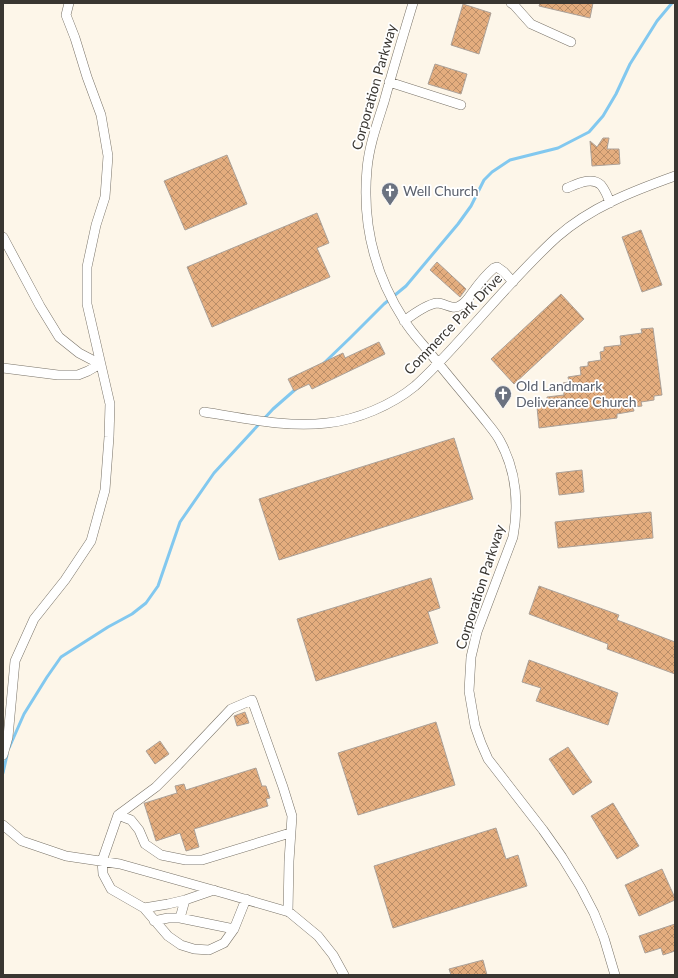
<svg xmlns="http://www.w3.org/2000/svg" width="678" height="978" font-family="Lato,sans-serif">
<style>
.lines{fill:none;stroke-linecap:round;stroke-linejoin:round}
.stream{stroke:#82c8ef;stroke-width:3}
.building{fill:url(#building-cross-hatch);stroke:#aca198}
.minor-casing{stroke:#797368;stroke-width:10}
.minor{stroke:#fff;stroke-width:9}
.labels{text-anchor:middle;stroke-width:3.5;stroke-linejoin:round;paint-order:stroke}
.street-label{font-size:14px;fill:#393631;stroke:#fff}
.worship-label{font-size:14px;fill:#5b616d;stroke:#fff;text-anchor:start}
</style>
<defs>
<pattern id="building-cross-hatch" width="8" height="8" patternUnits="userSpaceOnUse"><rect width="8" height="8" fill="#e4ad7e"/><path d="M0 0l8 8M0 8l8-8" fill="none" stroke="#ba8e68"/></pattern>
</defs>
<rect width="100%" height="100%" fill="#fdf6e9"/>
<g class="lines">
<path class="stream" d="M323 364 350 338 384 304 406 286 458 224 471 206 484 180 492 172 510 160 558 148 589 132 603 116 616 94 630 64 657 21 672 3
M9 748 24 714 47 677 61 657 108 627 132 614 146 603 158 586 180 522 214 473 273 409 297 388
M3 773 7 755"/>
</g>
<path class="building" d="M540 3H593L590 18 539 6Z
M463 4 491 13 479 54 451 45Z
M435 64 467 74 461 94 428 84Z
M603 138H609L607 149H619L620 164 592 166 590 141 597 147Z
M227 155 247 204 185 230 164 181Z
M317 213 329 243 317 248 330 277 212 327 187 267Z
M641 230 662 285 642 292 622 237Z
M437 262 466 289 460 297 430 270Z
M561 294 584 319 514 384 491 359Z
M653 328 662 395 654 396V400L641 402 642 406 633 407 634 411 617 414V418L539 428 537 407 546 406 545 402 547 401V397L564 395 563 383 569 382 568 377 581 375 580 367 588 366V362L601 360 600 352 604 351V347L621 345 620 336 642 333 641 329Z
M379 342 385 354 312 389 309 384 294 391 288 379 343 353 345 358Z
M454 438 473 499 279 560 259 499Z
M582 470 584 492 559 495 556 473Z
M651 512 653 538 558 548 555 522Z
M431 578 440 608 428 612 438 643 316 681 297 619Z
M539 586 619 615 617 620 675 642V674L607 649 608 644 529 614Z
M529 660 618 693 608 725 536 701 541 688 522 682Z
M245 712 249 723 237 726 234 716Z
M436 722 455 785 358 815 338 753Z
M160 741 169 754 155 764 146 751Z
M568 747 592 782 573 795 549 759Z
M256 768 262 786H266L270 798 266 799 268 806 194 829 199 847 186 851 180 833 156 841 144 803H145L177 793 175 786 184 784 186 790Z
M613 803 639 846 617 859 591 816Z
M496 828 506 859 518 855 527 886 393 928 374 866Z
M662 869 675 898V900L639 916 625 885Z
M675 924V951L663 955 661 948 645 953 639 936Z
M483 960 487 975H451L449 969Z"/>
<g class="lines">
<g class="minor-casing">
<path id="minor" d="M413 3C403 36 393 69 384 102 377 124 369 146 367 169 362 223 375 275 404 320 411 332 421 342 430 353 449 377 469 400 488 424 492 429 497 435 500 441 517 472 519 504 513 537L477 632 471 657 469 691 475 726 481 743 488 759 543 830 562 857 581 888 594 913 604 938 615 975
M511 3 514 5 531 24 571 42
M389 82 461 105
M567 188C577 184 592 176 601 185 605 190 608 197 610 203
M3 237 40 306 59 337 79 353 100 364 88 371 78 375H58L3 368
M404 321C412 315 427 304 437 303 445 303 453 311 461 305 467 302 471 294 475 289 481 281 487 274 494 268L497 267 504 272 513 282
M204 412C244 418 286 428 327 423 357 420 392 405 415 386 434 369 451 350 468 331 497 299 525 266 557 237 591 207 633 191 675 176
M3 755 8 737 15 661 34 619 65 580 91 541 105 490 109 437 110 404 87 304V267L96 225 105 197 108 156 101 115 87 77 75 38 66 15 69 3
M118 815 156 787 178 765 231 709 252 700 283 787 292 816 289 861 288 912
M3 825 22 841 66 856 120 864 227 894 289 912 318 936 333 955 344 975
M246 899 234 929 224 943 209 950 194 949 181 945 168 936 144 908 111 889 103 874 102 861 118 815 131 820 139 830 145 844 161 855 186 860H202L290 833
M144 908 168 904 185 900 214 890
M180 918 185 900
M154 921 168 918H180L234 929"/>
</g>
<use href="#minor" class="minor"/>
</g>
<defs>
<g id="church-pin" transform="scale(0.9)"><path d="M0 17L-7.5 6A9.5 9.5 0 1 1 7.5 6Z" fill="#6b7280" stroke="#fff"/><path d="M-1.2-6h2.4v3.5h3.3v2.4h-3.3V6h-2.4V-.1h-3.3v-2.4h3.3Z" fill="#fff"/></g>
</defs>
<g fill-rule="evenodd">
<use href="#church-pin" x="390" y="191"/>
<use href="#church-pin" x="503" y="394"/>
</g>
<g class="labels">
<g class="street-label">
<text transform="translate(374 87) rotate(-74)" y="5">Corporation Parkway</text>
<text transform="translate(453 324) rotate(-46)" y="5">Commerce Park Drive</text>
<text transform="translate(480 587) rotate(-72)" y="5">Corporation Parkway</text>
</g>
<g class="worship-label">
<text x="403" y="196">Well Church</text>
<text x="516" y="391">Old Landmark<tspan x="516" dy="16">Deliverance Church</tspan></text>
</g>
</g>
<rect width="678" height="978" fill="none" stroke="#393631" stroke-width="8"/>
</svg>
